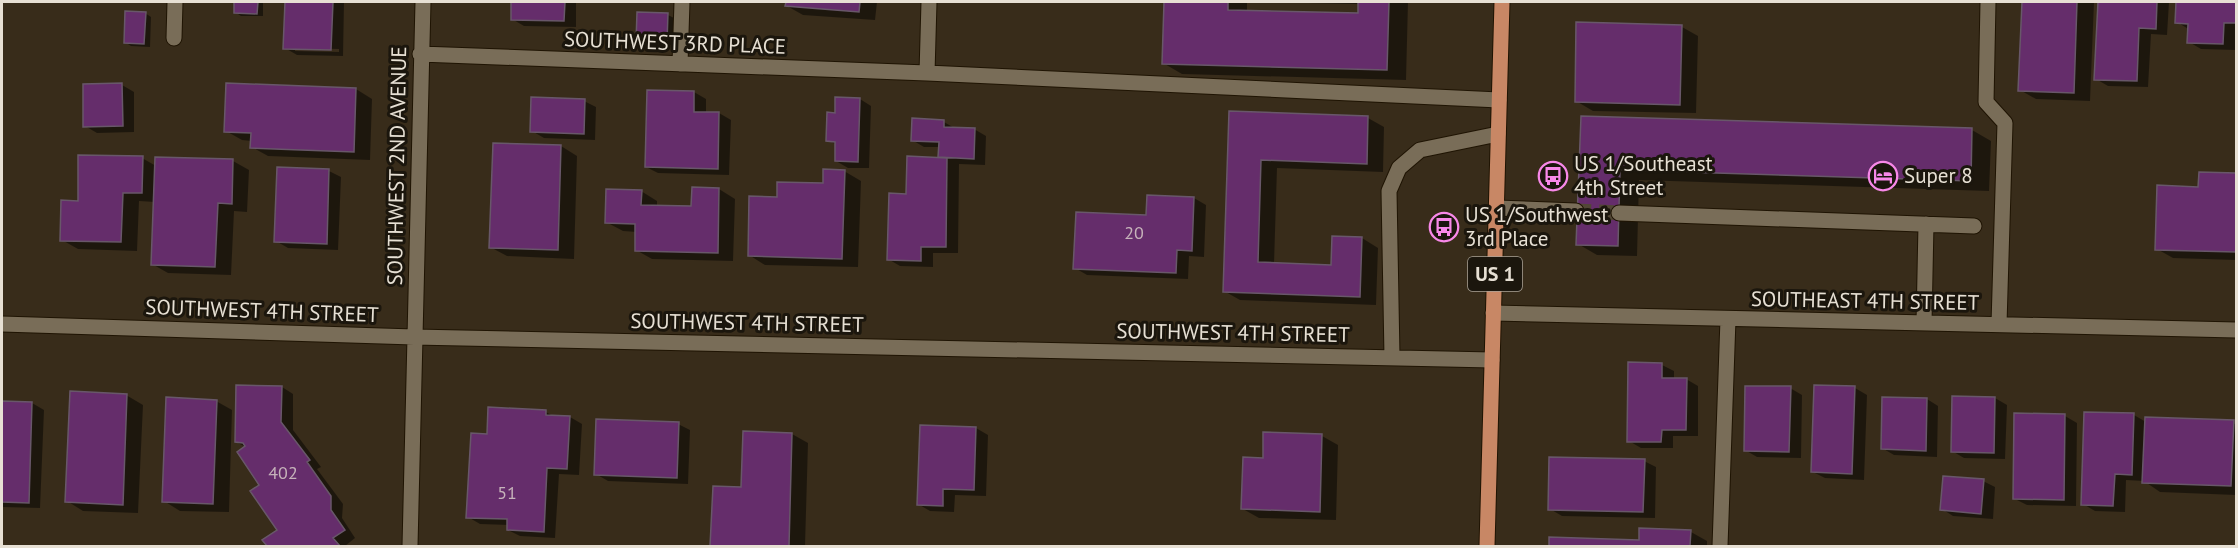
<svg xmlns="http://www.w3.org/2000/svg" width="2238" height="548" font-family="'PT Sans',sans-serif">
<style>
.shadow{fill:#0007;fill-rule:evenodd}
.building{fill:#652d6b;stroke:#685769;stroke-width:1.5}
.lines{fill:none;stroke-linecap:round;stroke-linejoin:round}
.minor-tunnel{stroke:#524736;stroke-width:15;stroke-dasharray:15 8;stroke-linecap:butt}
.minor-casing{stroke:#1f1403;stroke-width:17}
.major-casing{stroke:#1f1403;stroke-width:17}
.minor{stroke:#796d58;stroke-width:15}
.major{stroke:#c88765;stroke-width:15}
.labels{text-anchor:middle;stroke-width:6;stroke-linejoin:round;paint-order:stroke}
.number-label{font-size:18px;fill:#c6b3ba}
.shield{fill:#1b160d;stroke:#aaa398;stroke-width:1.5}
.shield-label{font-size:20px;font-weight:bold;fill:#e7e0d4}
.street-label{font-size:21px;fill:#e7e0d4;stroke:#1b160d}
.poi-label{font-size:21px;fill:#e7e0d4;stroke:#1b160d;text-anchor:start}
</style>
<rect width="100%" height="100%" fill="#382c1a"/>
<path class="shadow" d="M236 2H263V16H241L235 12Z
M286 2H344L343 56 297 55 285 48ZM295 48 339 49V52L295 51Z
M513 2H576V27L524 26 512 19Z
M787 2H877L875 20 803 15 787 6Z
M1189 2H1247V12L1359 15V4L1260 2H1408L1406 80 1182 74 1163 63Z
M2023 2H2094L2090 101 2036 99 2020 90Z
M2099 2H2169L2167 35 2151 34 2148 87 2108 86 2096 79Z
M2178 2H2236L2235 50 2201 49 2189 42 2190 30 2177 22Z
M145 13 151 17 150 47 131 46 125 42Z
M668 15 674 18 673 45 643 44 638 41Z
M1682 27 1698 36 1696 113 1593 111 1576 101Z
M122 85 134 92V132L97 133 85 126Z
M356 89 372 99 370 160 268 156 252 147V141L242 140 226 131Z
M694 92 706 99V113H719L731 120 729 175 658 173 646 167Z
M860 99 871 106 869 168H848L836 161 837 145 828 140 836 114Z
M584 101 596 107 595 140 544 138 532 131Z
M1231 112 1368 118 1384 127 1383 172 1277 168 1274 264 1332 266 1362 238 1378 248 1376 305 1240 300 1224 291Z
M1582 117 1972 130 1991 141 1989 191 1639 180 1637 256 1597 255 1578 244Z
M944 122 956 129H974L986 136 985 165 959 164 958 253H933V267L900 266 888 259 907 195 940 159V147H924L912 140Z
M494 145 561 146 577 156 574 259 507 256 490 247Z
M142 158 156 166 233 161 249 170 247 212 234 211 231 275 168 273 152 264 155 202 139 201 137 251 78 249 62 240 79 202Z
M329 171 341 177 338 250 288 248 276 241Z
M844 171 861 181 858 267 765 265 749 255 778 199 824 185Z
M2200 173 2236 174V260L2173 258 2157 249 2200 189Z
M693 188 719 189 735 199 733 261 652 259 636 250 637 232 623 231 606 222 641 191 657 201V207L693 208Z
M1194 198 1206 205 1204 257 1189 256 1188 279 1087 275 1075 268 1148 216Z
M1630 364 1662 365 1674 371V379H1686L1698 386V436H1673V448H1641L1629 441Z
M282 387 293 394V430L321 467 317 469 343 504 342 518 355 538 345 546H268L264 540 279 530 246 447 236 442Z
M1815 387 1855 388 1867 395 1864 480 1825 478 1813 472Z
M1790 388 1802 395 1801 458 1757 457 1745 450Z
M126 395 143 405 138 513 83 511 67 501Z
M1995 398 2007 405 2005 459 1964 458 1952 451Z
M1927 399 1938 406 1937 457 1894 455 1882 448Z
M216 401 232 410 229 512 180 511 164 501Z
M2 402 32 403 44 410 40 508 2 507Z
M546 412 554 417H570L582 424 579 475 559 474 555 538 520 536 508 530 509 525 480 524 468 517Z
M2016 415 2065 416 2077 423 2076 506 2027 505 2015 499Z
M2134 415 2146 422 2236 424V495L2160 492 2144 481 2126 480 2125 512 2095 511 2083 504Z
M678 424 690 430 688 484 608 481 596 474Z
M921 427 976 428 988 435 986 496 955 495 954 512 930 511 918 504Z
M792 434 808 443 805 546 712 545 743 489Z
M1322 436 1338 445 1336 520 1259 518 1243 509Z
M1644 461 1656 467 1655 518 1562 516 1550 509Z
M1983 481 1995 487 1993 519 1953 516 1942 509Z
M1691 532 1707 541V546H1551V539L1640 542Z"/>
<path class="building" d="M234 2H258L257 14 234 13Z
M285 2H333L331 50 283 49Z
M511 2H565L564 21 511 20Z
M786 2H860L859 12 785 6Z
M1164 2H1228V10L1358 13V2H1389L1387 70 1162 64Z
M2022 2H2077L2074 93 2018 91Z
M2098 2H2157L2156 29 2139 28 2137 81 2094 80Z
M2176 2H2236V23H2224L2223 44 2187 43 2188 24 2175 23Z
M125 11 146 12 144 44 124 43Z
M637 12 668 13 667 43 636 42Z
M1576 22 1682 25 1680 105 1575 102Z
M122 83 123 126 83 127V84Z
M226 83 356 88 354 152 250 148 251 133 224 132Z
M647 90 694 91V112H719L718 169 645 167Z
M531 97 585 99 584 134 530 132Z
M835 97 860 98 858 162 835 161V142L826 141 827 112 835 113Z
M1229 111 1368 116 1367 164 1261 160 1258 262 1331 265 1332 236 1362 237 1360 297 1223 292Z
M1581 116 1972 128 1971 181 1620 170 1618 246 1576 245Z
M912 118 944 120V127L975 128 974 159 938 157 939 142 911 141Z
M493 143 561 145 558 250 489 248Z
M78 155 143 156 142 193H123L121 242 60 241 61 200 78 201Z
M907 156 947 158 946 247H921V261L887 260 889 193 906 194Z
M155 157 233 159 232 204 218 203 215 267 151 265Z
M277 167 329 169 327 244 274 242Z
M823 169 845 170 842 259 748 256 749 196 777 197V182L823 183Z
M2199 172 2236 173V252L2155 250 2157 185 2198 187Z
M692 187 719 188 718 253 635 251V224L605 223 606 189 642 190 641 205 691 206Z
M1147 195 1194 197 1192 251 1177 250 1176 273 1073 269 1076 212 1146 215Z
M1628 362 1662 363V378H1687L1686 430H1662L1661 442H1627Z
M236 385 282 386 281 422 310 460 307 462 331 496V510L345 530 333 538 340 546H267L262 540 277 530 250 491 259 485 237 452 245 446 243 443 235 442Z
M1814 385 1855 386 1852 474 1811 472Z
M1745 386H1791L1789 452 1744 451Z
M70 391 127 394 123 505 65 502Z
M1952 396 1995 397 1994 453 1951 452Z
M166 397 217 400 213 504 162 502Z
M1882 397 1927 398 1926 451 1881 449Z
M2 401 32 402 29 503 2 502Z
M488 407 546 410V415L570 416 567 469 547 468 544 532 507 530V519L466 518 471 433 487 434Z
M2084 412 2134 413 2132 475 2115 474 2113 506 2081 505Z
M2014 413 2065 414 2064 500 2013 499Z
M2145 417 2234 420 2231 486 2142 483Z
M596 419 679 422 677 478 594 475Z
M920 425 976 427 974 490 943 489V506L917 505Z
M743 431 792 433 789 546H710L713 486 741 487Z
M1263 432 1322 434 1320 512 1241 509 1243 457 1263 458Z
M1549 457 1645 459 1643 512 1548 510Z
M1943 476 1984 479 1981 514 1940 510Z
M1639 528 1691 530 1690 546H1549V537L1639 540Z"/>
<g class="lines">
<path class="minor-tunnel" d="M1576 211 1619 213"/>
<g class="minor-casing">
<path id="minor" d="M1988 2 1986 102 2005 123 1999 324
M174 38 175 2
M420 54 927 73 1499 100
M680 64 682 2
M927 73 929 2
M1496 208 1576 211
M1619 213 1974 226
M1493 313 2236 330
M1924 323 1926 224
M2 324 414 337 1492 360
M1392 357 1389 191 1399 168 1420 150 1498 134
M410 546 423 2
M1720 546 1728 319"/>
</g>
<g class="major-casing">
<path id="major" d="M1487 546 1502 2"/>
</g>
<use href="#minor" class="minor"/>
<use href="#major" class="major"/>
</g>
<defs>
<g id="bus-ring" transform="scale(1.5)"><circle r="9.5" fill="#1b160d" stroke="#f888e9" stroke-width="1.5"/><path d="M-5-6H5V4H4V6H2V4H-2V6H-4V4H-5ZM-3.5-4V0h7V-4ZM-3.5 1.2v1.5H-2V1.2ZM2 1.2v1.5H3.5V1.2Z" fill="#f888e9"/></g>
<g id="hotel-ring" transform="scale(1.5)"><circle r="9.5" fill="#1b160d" stroke="#f888e9" stroke-width="1.5"/><path d="M-6-4.5h1.5V1H6V5H4.5V3h-9V5H-6ZM-4 0a1.8 1.8 0 1 1 3.6 0ZM.5 0V-2.5h3Q6-2.5 6 0Z" fill="#f888e9"/></g>
</defs>
<g fill-rule="evenodd">
<use href="#bus-ring" x="1553" y="176"/>
<use href="#hotel-ring" x="1883" y="176"/>
<use href="#bus-ring" x="1444" y="227"/>
</g>
<g class="labels">
<g class="number-label">
<text x="1134" y="239">20</text>
<text x="283" y="479">402</text>
<text x="507" y="499">51</text>
</g>
<rect class="shield" x="1468" y="257" width="54" height="34" rx="4.5"/>
<g class="shield-label">
<text x="1495" y="281">US 1</text>
</g>
<g class="street-label">
<text transform="translate(675 43) rotate(2)" y="7">SOUTHWEST 3RD PLACE</text>
<text transform="translate(397 166) rotate(-89)" y="7">SOUTHWEST 2ND AVENUE</text>
<text transform="translate(1865 301) rotate(1)" y="7">SOUTHEAST 4TH STREET</text>
<text transform="translate(262 311) rotate(2)" y="7">SOUTHWEST 4TH STREET</text>
<text transform="translate(747 323) rotate(1)" y="7">SOUTHWEST 4TH STREET</text>
<text transform="translate(1233 333) rotate(1)" y="7">SOUTHWEST 4TH STREET</text>
</g>
<g class="poi-label">
<text x="1574" y="171">US 1/Southeast<tspan x="1574" dy="24">4th Street</tspan></text>
<text x="1904" y="183">Super 8</text>
<text x="1465" y="222">US 1/Southwest<tspan x="1465" dy="24">3rd Place</tspan></text>
</g>
</g>
<rect width="2238" height="548" fill="none" stroke="#e7e0d4" stroke-width="6"/>
</svg>
